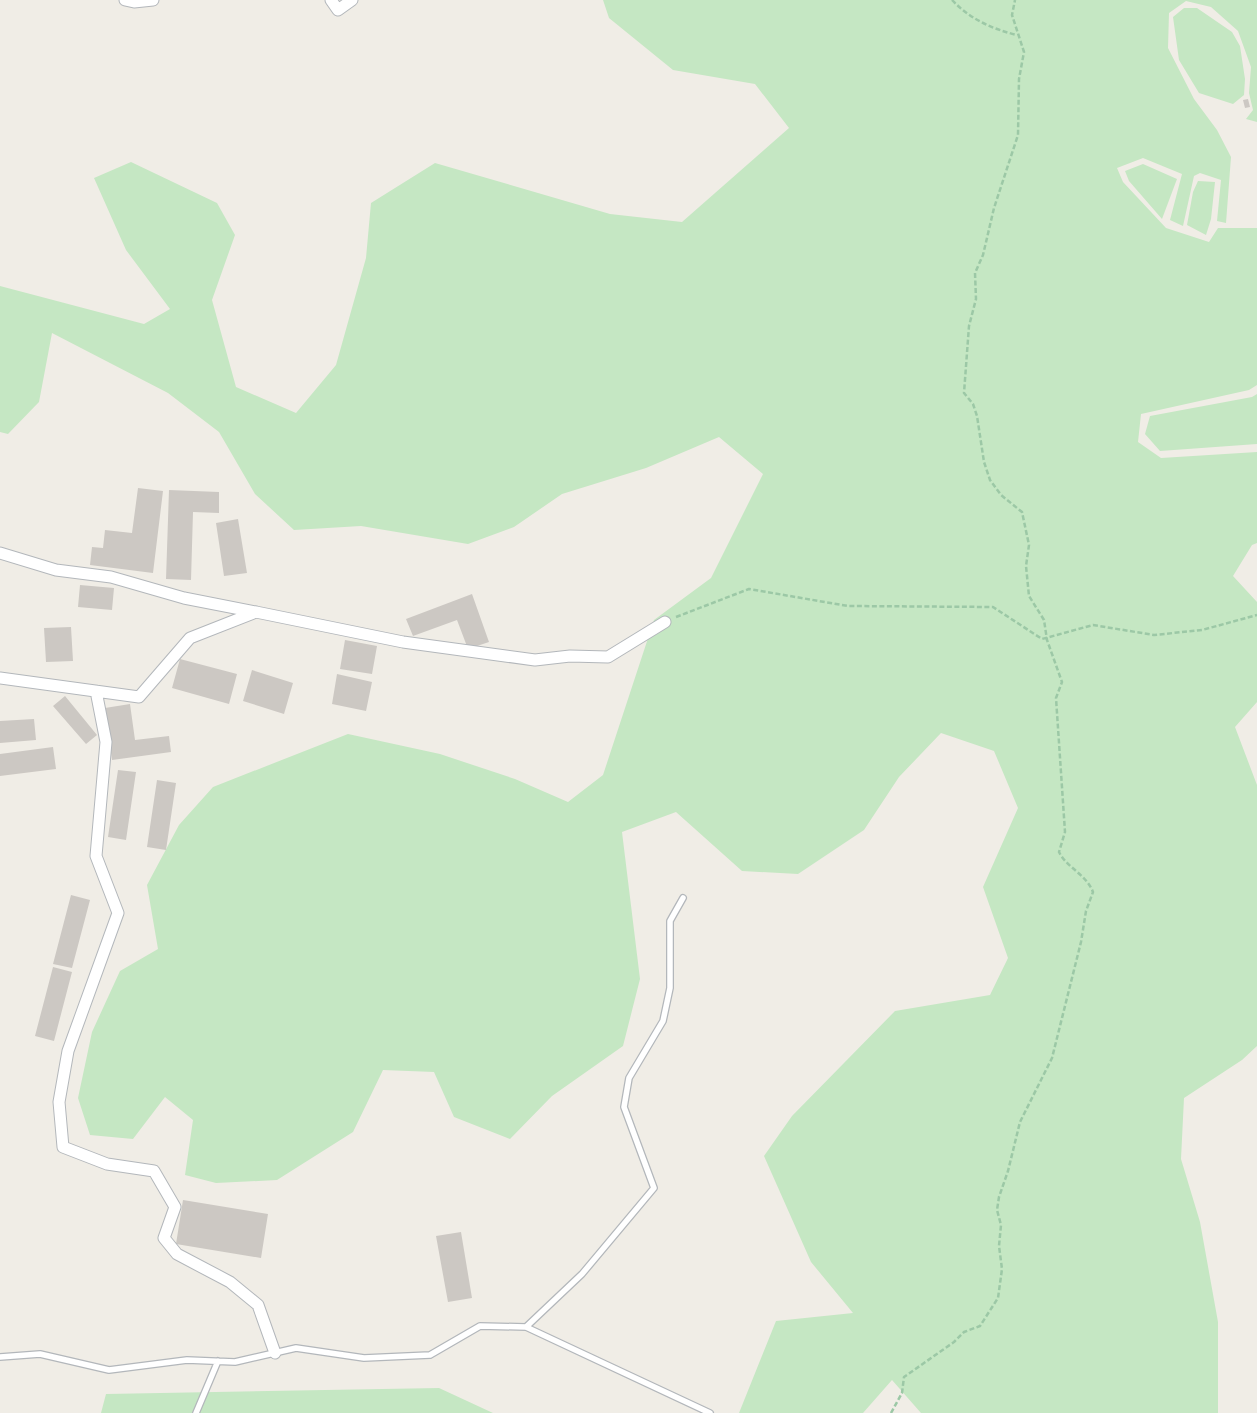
<svg xmlns="http://www.w3.org/2000/svg" width="1257" height="1413" font-family="'Asap Condensed',sans-serif">
<style>
.green{fill:#c5e7c3}
.building{fill:#ccc8c3}
.lines{fill:none;stroke-linecap:round;stroke-linejoin:round}
.service-casing{stroke:#b3b7bb;stroke-width:8}
.minor-casing{stroke:#b3b7bb;stroke-width:13}
.path{stroke:#9cc8a6;stroke-width:2.5;stroke-dasharray:5 2.5;stroke-linecap:butt}
.service{stroke:#fff;stroke-width:5.5}
.minor{stroke:#fff;stroke-width:11}
</style>
<rect width="100%" height="100%" fill="#f0ede6"/>
<path class="green" d="M603 0H1257V122L1246 119 1253 110 1249 93 1251 67 1238 31 1211 7 1186 1 1169 13 1168 48 1194 99 1217 130 1231 157 1226 223 1217 221 1221 180 1200 173 1194 176 1183 226 1170 220 1182 174 1143 158 1117 168 1123 182 1166 228 1209 242 1218 228H1257V385L1249 390 1141 414 1138 442 1161 458 1257 452V543L1252 545 1233 576 1257 602V702L1235 727 1257 785V1046L1242 1060 1184 1098 1181 1159 1200 1222 1218 1322V1413H921L892 1380 863 1413H739L776 1321 853 1313 811 1262 764 1156 792 1116 895 1011 990 995 1008 958 983 887 1018 808 994 751 941 733 899 777 864 830 798 874 742 871 676 812 622 832 640 979 623 1046 552 1096 510 1139 454 1117 434 1072 383 1070 353 1132 277 1180 216 1183 185 1175 193 1120 165 1097 133 1139 90 1135 78 1098 92 1032 120 971 158 949 147 885 179 825 213 787 348 734 440 754 515 779 568 802 603 775 654 620 711 578 763 474 719 437 646 468 562 494 514 527 468 544 361 526 294 530 255 494 219 432 168 393 52 333 39 402 8 434 0 432V286L144 324 170 309 126 250 94 178 131 162 217 203 235 235 212 300 236 387 296 413 336 365 366 258 371 203 435 163 610 214 682 222 789 128 755 84 673 70 609 18Z
M1184 8H1197L1232 32 1240 46 1245 79 1244 95 1233 104 1199 93 1179 60 1173 17Z
M1143 164 1177 179 1162 219 1129 181 1125 171Z
M1198 181 1215 182 1211 219 1206 235 1187 225 1193 192Z
M1257 394V444L1160 451 1145 434 1150 416 1252 397Z
M439 1388 493 1413H101L106 1394Z"/>
<path class="building" d="M1248 99 1250 107 1245 108 1243 100Z
M138 488 163 491 153 573 90 565 92 547 103 548 105 530 132 533Z
M169 490 219 492V513L193 512 191 580 166 579Z
M238 519 247 573 224 576 216 523Z
M80 585 114 588 112 610 78 607Z
M472 594 489 642 468 649 457 620 413 636 406 619Z
M71 627 73 661 46 662 44 628Z
M345 640 377 646 372 674 340 669Z
M180 659 237 674 229 704 172 688Z
M252 670 293 683 284 714 243 701Z
M337 674 372 682 366 711 332 704Z
M65 696 97 735 86 744 53 706Z
M130 704 135 740 169 736 171 752 112 760 105 708Z
M34 719 36 740 0 743V721Z
M53 747 56 769 0 776V754Z
M118 770 136 772 126 840 108 837Z
M157 780 176 783 166 850 147 847Z
M71 895 90 900 72 968 53 964Z
M53 967 72 972 54 1041 35 1036Z
M183 1200 268 1214 261 1258 176 1244Z
M461 1232 472 1298 448 1302 436 1236Z"/>
<g class="lines">
<g class="service-casing">
<path id="service" d="M526 1327 582 1274 654 1188 624 1107 629 1078 663 1021 670 988V921L683 898
M0 1357 40 1354 109 1370 187 1360 235 1362 296 1348 364 1358 430 1355 480 1326 526 1327 710 1413
M196 1413 218 1361"/>
</g>
<g class="minor-casing">
<path id="minor" d="M125 0 134 2 153 0
M331 0 338 10 352 0
M0 553 56 570 111 577 184 598 256 612
M0 678 139 697 190 638 256 612 403 642 535 660 570 656 608 657 665 622
M96 691 106 742 96 856 118 913 68 1051 59 1102 63 1147 107 1164 154 1171 175 1207 164 1238 177 1254 230 1282 258 1305 275 1353"/>
</g>
<path class="path" d="M952 0C970 19 992 29 1017 35
M676 617 749 589 848 606 993 607 1042 639 1093 625 1154 635 1202 630 1257 615
M891 1413 902 1393 904 1377 954 1342 964 1332 980 1326 998 1298 1002 1269 999 1246 1001 1225 997 1210 999 1197 1008 1171 1020 1122 1052 1058 1081 942 1086 911 1093 892C1086 874 1067 868 1059 852L1065 832 1056 698 1062 682 1047 640 1044 620 1029 596 1026 566 1029 545 1022 512 1001 495 990 480 984 462 977 416 973 404 964 393 969 326 976 299 975 273 983 255 994 208 1018 135 1019 79 1024 52 1012 15 1015 0"/>
<use href="#service" class="service"/>
<use href="#minor" class="minor"/>
</g>
</svg>
